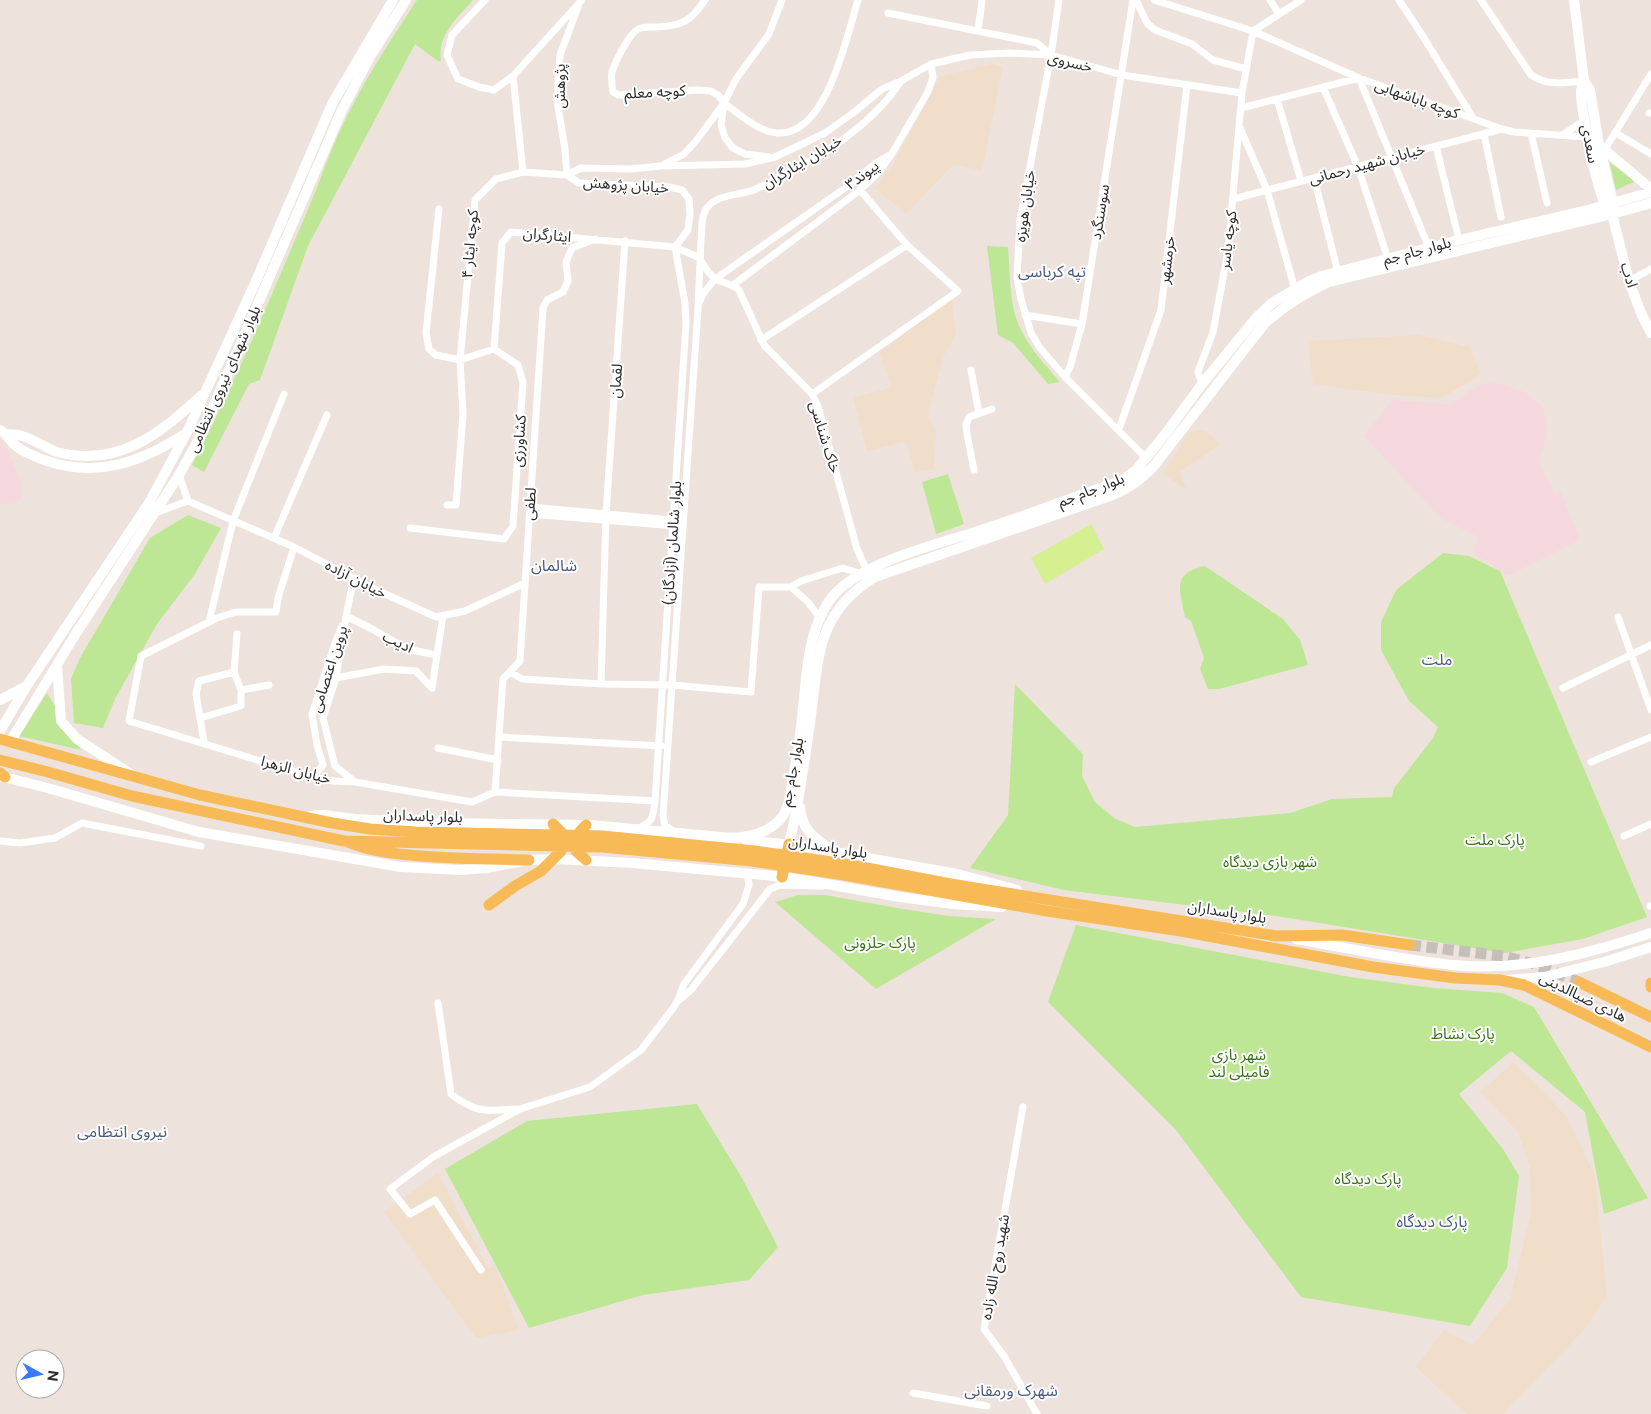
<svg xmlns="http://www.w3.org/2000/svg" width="1651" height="1414" font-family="'Public Sans','Noto Sans Arabic',sans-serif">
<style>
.education{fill:#f0deca}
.medical{fill:#f5d9de}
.green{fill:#bde795}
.pitch{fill:#d5ef91}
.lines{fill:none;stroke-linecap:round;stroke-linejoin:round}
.primary-tunnel{stroke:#c6beb9;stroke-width:11;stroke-dasharray:11 5.5;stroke-linecap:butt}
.street{stroke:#fff;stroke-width:7}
.secondary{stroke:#fff;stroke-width:10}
.primary{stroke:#f8ba56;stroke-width:11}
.labels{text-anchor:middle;stroke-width:4;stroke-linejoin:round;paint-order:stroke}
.street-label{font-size:15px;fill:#2b2b2b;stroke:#fff}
.park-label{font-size:15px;fill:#356c16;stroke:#fff}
.neighbourhood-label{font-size:16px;fill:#485a7e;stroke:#fff}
</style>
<rect width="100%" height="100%" fill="#ede3dc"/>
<path class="education" d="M993 64 1003 67 982 171 954 164 906 214 875 188 891 168 940 76Z
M952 299 956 335 944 355 928 413 936 435 934 469 915 472 906 441 867 452 853 398 892 387 879 353 936 309Z
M1418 335 1470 347 1481 374 1442 398 1393 395 1313 384 1308 341Z
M1204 430 1221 444 1180 472 1182 480 1187 487 1183 488 1163 474 1188 432Z
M1514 1062 1567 1117 1595 1176 1607 1295 1585 1329 1503 1414H1466L1416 1367 1444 1330 1473 1345 1510 1299 1531 1213 1530 1169 1518 1132 1480 1092Z
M438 1173 488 1268 495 1266 519 1330 476 1338 384 1212Z"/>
<path class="medical" d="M1498 383 1525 392 1542 406 1546 419 1547 434 1539 462 1554 493 1561 491 1580 540 1508 576 1474 554V548L1478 537 1440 518 1364 436 1392 400 1452 404 1470 390 1483 384Z
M0 439 9 452 20 479 22 498 15 503 0 505Z"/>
<path class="green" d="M417 0H473C458 17 437 35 441 60L439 62 415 44 308 246 260 380 249 384 204 472 192 465C236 382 272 294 309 207 319 182 328 158 339 133 360 87 389 42 417 0Z
M1610 163 1636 181 1616 190Z
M987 246 1008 247C1010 271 1009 298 1017 321 1026 344 1044 364 1060 382L1048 384 1013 343 998 335Z
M948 474 964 524 936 534 922 482Z
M188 515 221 528 195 574 157 624 115 699 103 728 74 723 71 679 80 658 150 538Z
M1443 553 1469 556 1500 571 1647 917 1583 939 1505 953 1276 916 1064 890 970 868 1008 815 1015 684 1083 754 1082 776 1095 802 1114 818 1135 827 1290 813 1332 799 1392 797 1394 788 1433 738 1438 727 1409 701 1381 650V622L1396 590Z
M1205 566 1283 619 1300 640 1308 665 1219 689H1208L1200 669 1204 658 1191 621 1185 617C1180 591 1171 573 1205 566Z
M47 693 81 750 19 736Z
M798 895H825L903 909 948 916 996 919 876 989 775 902Z
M1076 925 1350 977 1434 988 1502 993 1534 1007 1648 1198 1604 1214 1585 1112 1511 1051 1459 1094 1503 1149 1519 1176 1507 1268 1470 1326 1301 1297 1176 1130 1048 1002Z
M697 1104 742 1178 778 1247 749 1280 643 1295 529 1328 445 1169 527 1121Z"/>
<path class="pitch" d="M1091 524 1104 549 1045 584 1031 558Z"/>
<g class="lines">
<path class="primary-tunnel" d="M1410 945 1503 956 1534 964 1579 982"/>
<path class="street" d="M485 0 452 35 447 55 458 79 479 87 494 90 513 76 581 1
M705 0C691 21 682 26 657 27 651 27 644 26 638 29 629 34 615 62 612 72 611 78 612 86 613 92L619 95 697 90 711 91 719 96 724 103 721 125 725 138 733 148 745 154 769 157
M1059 0 1051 55 1020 220 1017 278 1021 299 1031 333 1040 348 1065 377 1146 458
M1136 0 1147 23 1155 30 1192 44 1213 60 1246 69
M1154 0 1253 31 1359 78 1502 129 1514 132 1587 137
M1270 0 1279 14
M1399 0 1424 38 1473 118
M1481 0 1531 75C1548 86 1565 83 1584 81
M888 13 1037 43 1051 55
M978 31 982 0
M1253 31 1301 0
M513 76 523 172
M1323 87 1358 167 1388 259
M1277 99 1301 181
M724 103C739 114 759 132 777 133 827 137 847 35 858 0
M1241 108 1359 78 1429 248
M1649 113H1651
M1240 128 1267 190 1295 290
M1531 133 1547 203
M1616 133 1651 154
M1484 134 1501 217
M1564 134 1585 120
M1436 146 1459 240
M1604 151 1651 74
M663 165 684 154 696 141 724 103 736 79 769 34 782 0
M567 175 581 168 630 169 661 166 745 164 775 157 825 133 853 113 882 89 901 81 931 64 970 55 1009 53 1051 55 1122 75 1242 93
M567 175 565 149 557 100 560 55 578 7
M1314 178 1338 272
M1233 199 1502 129
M439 209 426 333 429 349 436 355 460 360 494 349
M700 259C704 266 708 274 716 279 724 283 732 284 739 290L764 345 812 394 818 406 857 549 867 571
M1629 281 1651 269
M733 285 860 190 877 174 891 155 928 92 933 77 931 64
M700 301 703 294 715 279 848 186 876 163 888 156
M1025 315 1082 324
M761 340 907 245
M494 349 502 243 511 232 675 247 700 258
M971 370 979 413
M1065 377 1070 367 1082 324 1133 0
M1202 384 1198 372 1213 332 1228 251 1242 93 1253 31
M812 394 958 291 907 245 860 190
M1119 429 1161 310 1187 85
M974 470 967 434 966 425 969 417 992 409
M179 475 188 501
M188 501 294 547 372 588 436 617 465 611 525 583
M447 505H456L463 414 460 360 475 200 496 179 523 172 567 175 579 183 670 187 682 190 689 199 690 214 688 230 675 247 685 303 686 323 655 801C653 818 653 822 637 829
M530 507 683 521
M155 513 188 501
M530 514 676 526
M410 528 504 539 513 526 523 382 518 365 494 349
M274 538 327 415
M294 547 278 598 276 612H236L217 618 141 656 129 721 313 777 333 781 355 782 472 802 495 792 655 801
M354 578 346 616 336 678 323 718 335 766 354 781
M791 587 808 602 820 618
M346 616 372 629 407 649 437 655
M1618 617 1651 710
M209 622 233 521 284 394
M510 672 522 679 601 684 672 685 751 692 759 587H791L801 581 843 568 862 574
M336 678 384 669 416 671 432 688
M601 684 606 514 625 241
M432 688 443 615
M1563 688 1651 645
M241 690 269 685
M200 718 241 706V690L234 672 237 634
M499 737 661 746
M204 742 196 694 199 681 234 672
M438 748 498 760
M1591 762 1651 737
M313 777 323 765 317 745 312 714 335 643 342 626
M495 792 503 679 520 661 543 308 547 300 563 292 568 281 566 262 572 248 595 239
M675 833 665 825 663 816 698 309C699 286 700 263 701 240 702 232 701 221 704 214 712 192 739 197 756 189 808 165 870 129 901 81
M1624 836 1651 824
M0 841 20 843 55 838 82 823 201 846
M1650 906H1651
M679 1000 691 990 770 889 780 885 822 886
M438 1003 451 1094C477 1114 487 1111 517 1109
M1023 1107 984 1329 1004 1356 1037 1414
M481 1270 435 1200 410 1214 390 1189 433 1157 520 1109 590 1087 641 1050 674 1007 678 1000 684 984 743 904 749 885 747 873
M913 1393 987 1406"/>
<path class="secondary" d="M1574 0 1584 81C1583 84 1581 88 1581 92 1581 110 1598 198 1608 209
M1584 81 1590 90 1599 145 1613 203 1612 214 1629 281 1641 313 1651 333
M1600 146 1651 189
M0 430C8 434 9 441 16 446 24 453 37 457 47 461 98 478 141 462 185 434
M7 434C12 434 18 434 22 436 34 439 45 448 57 452 118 468 158 435 201 396
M57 665 61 721 77 739 131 774
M0 700 25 687
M0 731 26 687 149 503 187 432 256 281 332 104 393 0
M10 742 75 635 179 475 200 437 342 110 371 55 406 0
M0 776 44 787 199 832 401 867 459 870 486 868 529 860 555 859 632 863 764 875 804 880 900 897 953 904 1002 907
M800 807C802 830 813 837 831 850
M310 816 323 815 355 819 431 823 590 825 732 838
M727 838C747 838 769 834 782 817 790 806 791 790 793 777 797 758 800 737 802 717 807 677 806 636 829 601 855 563 936 545 978 531 1026 516 1073 497 1121 481L1136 470 1167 432 1202 384 1257 317 1272 303 1307 282 1322 276 1459 240 1592 209 1651 192
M746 840 801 846 957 874 1017 890
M789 844C799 804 804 764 810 723 819 661 814 614 875 577L1110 496C1128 489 1140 481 1153 467L1265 323C1285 305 1305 293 1329 282L1612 214 1651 203
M1296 939C1348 948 1401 960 1453 965 1521 972 1588 954 1651 933
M1508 980 1544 977 1604 962 1651 947"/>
<path class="primary" d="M0 739 200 795 332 823 370 829 416 832 602 836 754 851 846 864 950 884 1277 936 1342 935 1410 945
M0 760 48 772 132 796 344 841 602 847 752 861 844 875 1047 911 1181 931 1373 967 1455 978 1500 980 1524 985 1651 1047
M0 773 5 777
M348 842C371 852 396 854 420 856 457 859 493 859 529 860
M586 860 576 851 577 835 586 825
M782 877 789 844
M489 905 515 886 541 871 561 851 562 833 553 824
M1579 982 1651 1017
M1651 983V987"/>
</g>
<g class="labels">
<g class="street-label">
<text transform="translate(1070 62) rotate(13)" y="5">خسروی</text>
<text transform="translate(560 86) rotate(-90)" y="5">پژوهش</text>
<text transform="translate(655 92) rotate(-3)" y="5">کوچه معلم</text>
<text transform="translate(1417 99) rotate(20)" y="5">کوچه باباشهابی</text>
<text transform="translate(1590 144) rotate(79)" y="5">سعدی</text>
<text transform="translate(802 162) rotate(-31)" y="5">خیابان ایثارگران</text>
<text transform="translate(1367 164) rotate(-15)" y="5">خیابان شهید رحمانی</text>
<text transform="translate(862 175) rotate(-37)" y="5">پیوند۳</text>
<text transform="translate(626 185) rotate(4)" y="5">خیابان پژوهش</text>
<text transform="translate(1025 206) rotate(-82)" y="5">خیابان هویزه</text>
<text transform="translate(1100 212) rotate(-81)" y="5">سوسنگرد</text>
<text transform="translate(547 235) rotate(5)" y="5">ایثارگران</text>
<text transform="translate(1228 240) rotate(-83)" y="5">کوچه یاسر</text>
<text transform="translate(470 244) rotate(-85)" y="5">کوچه ایثار ۴</text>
<text transform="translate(1417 251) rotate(-15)" y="5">بلوار جام جم</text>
<text transform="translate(1167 260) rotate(-83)" y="5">خرمشهر</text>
<text transform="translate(1629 275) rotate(73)" y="5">ادب</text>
<text transform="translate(224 379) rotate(-66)" y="5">بلوار شهدای نیروی انتظامی</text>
<text transform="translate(616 381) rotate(-86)" y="5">لقمان</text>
<text transform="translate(825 437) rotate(73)" y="5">خاک شناسی</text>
<text transform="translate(519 441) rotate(-86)" y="5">کشاورزی</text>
<text transform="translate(1091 490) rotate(-21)" y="5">بلوار جام جم</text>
<text transform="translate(530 504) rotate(-86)" y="5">لطفی</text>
<text transform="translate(672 543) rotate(-86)" y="5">بلوار شالمان (آزادگان)</text>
<text transform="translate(356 579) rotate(27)" y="5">خیابان آزاده</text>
<text transform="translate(398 642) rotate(25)" y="5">ادیب</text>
<text transform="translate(329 669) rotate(-72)" y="5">پروین اعتصامی</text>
<text transform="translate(296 770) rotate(15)" y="5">خیابان الزهرا</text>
<text transform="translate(792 772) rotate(-79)" y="5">بلوار جام جم</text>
<text transform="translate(423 816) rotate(2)" y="5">بلوار پاسداران</text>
<text transform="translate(828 847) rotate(9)" y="5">بلوار پاسداران</text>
<text transform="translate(1227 912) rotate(9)" y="5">بلوار پاسداران</text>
<text transform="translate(1583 997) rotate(26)" y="5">هادی ضیاالدینی</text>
<text transform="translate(995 1267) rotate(-80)" y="5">شهید روح الله زاده</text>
</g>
<g class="park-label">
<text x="1495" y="845">پارک ملت</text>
<text x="1270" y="867">شهر بازی دیدگاه</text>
<text x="880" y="948">پارک حلزونی</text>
<text x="1463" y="1039">پارک نشاط</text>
<text x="1239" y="1060">شهر بازی<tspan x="1239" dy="17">فامیلی لند</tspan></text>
<text x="1368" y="1184">پارک دیدگاه</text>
</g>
<g class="neighbourhood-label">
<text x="1052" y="277">تپه کرباسی</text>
<text x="554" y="571">شالمان</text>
<text x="1437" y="665">ملت</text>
<text x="122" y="1137">نیروی انتظامی</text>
<text x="1432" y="1227">پارک دیدگاه</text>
<text x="1011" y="1396">شهرک ورمقانی</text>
</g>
</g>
<g transform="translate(40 1374) rotate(98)"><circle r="24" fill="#ffffff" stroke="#aaaaaa"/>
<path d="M0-4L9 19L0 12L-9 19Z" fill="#377aff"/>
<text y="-8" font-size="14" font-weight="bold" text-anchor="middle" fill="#2b2b2b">N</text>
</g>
</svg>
